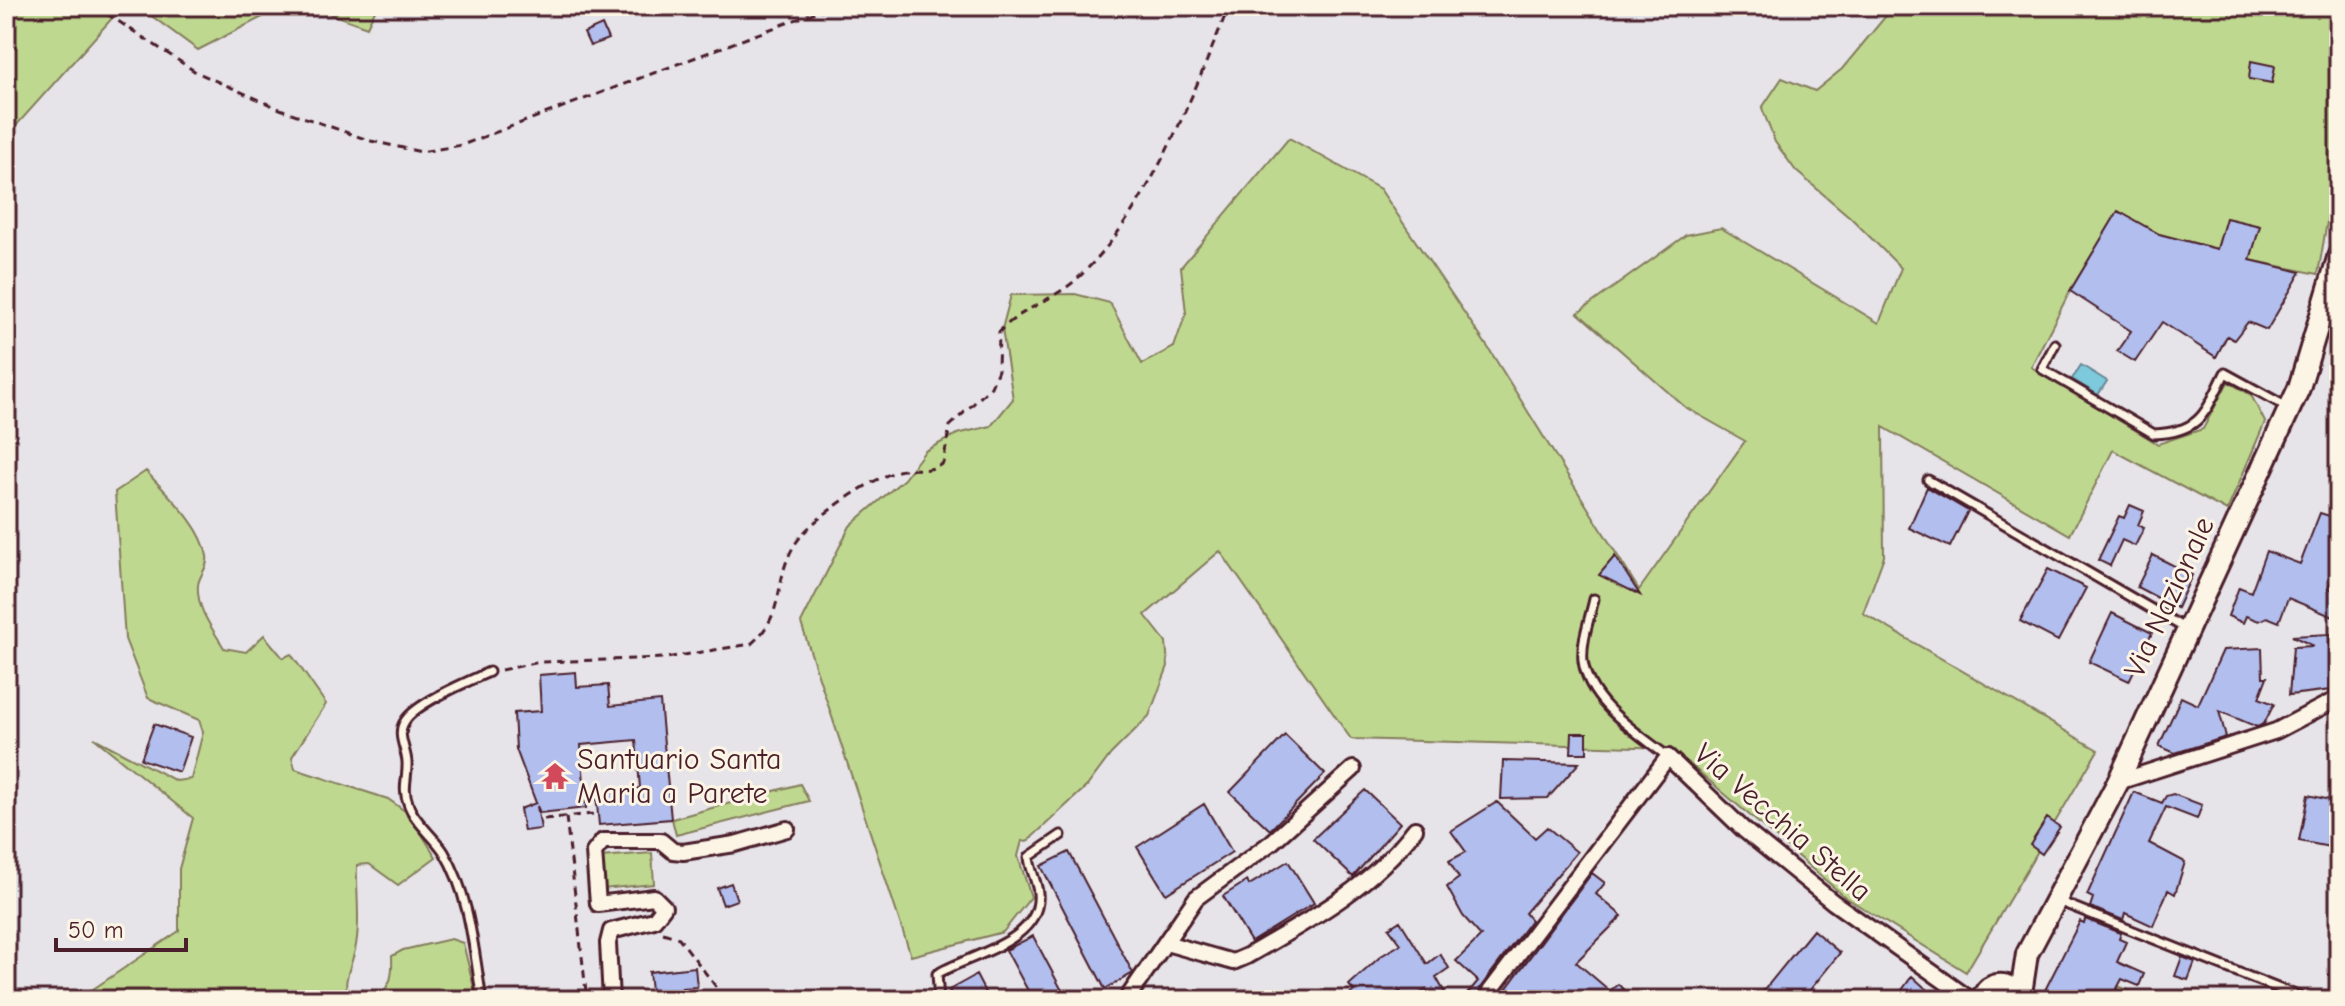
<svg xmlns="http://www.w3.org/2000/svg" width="2345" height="1006" font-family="'Comic Neue',sans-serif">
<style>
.green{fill:#bfd88f;stroke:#847c5d;stroke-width:2}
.water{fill:#7dcadc;stroke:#698695;stroke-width:2}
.building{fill:#b1beee;stroke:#4a1f2b;stroke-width:2}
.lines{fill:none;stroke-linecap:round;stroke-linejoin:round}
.service-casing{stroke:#4a1f2b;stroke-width:13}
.minor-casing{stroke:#4a1f2b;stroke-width:20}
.secondary-casing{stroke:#4a1f2b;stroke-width:26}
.path{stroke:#4a1f2b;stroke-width:3;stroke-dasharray:8 6;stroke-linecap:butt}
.service{stroke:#fcf5e5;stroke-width:7}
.minor{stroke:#fcf5e5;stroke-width:14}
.secondary{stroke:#fcf5e5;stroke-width:20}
.labels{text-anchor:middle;stroke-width:6;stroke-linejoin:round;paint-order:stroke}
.street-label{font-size:30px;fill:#4a1f2b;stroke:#fcf5e5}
.poi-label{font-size:30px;fill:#4a1f2b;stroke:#fcf5e5;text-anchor:start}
</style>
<rect width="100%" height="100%" fill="#e6e4e8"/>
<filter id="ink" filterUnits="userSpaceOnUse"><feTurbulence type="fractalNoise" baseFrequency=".0125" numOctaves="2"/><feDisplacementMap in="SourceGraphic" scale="16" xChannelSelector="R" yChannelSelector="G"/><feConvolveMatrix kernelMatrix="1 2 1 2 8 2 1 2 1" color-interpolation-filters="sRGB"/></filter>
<g filter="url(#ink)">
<path class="green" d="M6 6H123L6 137Z
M138 6H284L198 50Z
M309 6H377L367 27Z
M1894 6H2339V152L2318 274 2250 260 2259 226 2226 219 2217 249 2159 234 2118 211 2070 291 2031 367 2158 444 2203 429 2228 382 2251 395 2265 422 2227 511 2113 450 2070 535 1883 427 1884 556 1863 613 2098 750 1966 972 1845 897 1671 748 1351 739 1220 551 1145 615 1166 642 1168 666 1149 716 1111 754 1087 786 1027 842 1022 841 1018 856 1031 897 1003 932 911 956 801 623 850 526 904 479 925 451 957 434 991 426 1013 399 1002 329 1011 295 1075 294 1110 303 1142 364 1174 347 1186 313 1181 267 1289 138 1380 189 1489 349 1639 590 1745 441 1685 407 1578 313 1686 235 1721 228 1879 323 1901 268 1850 217 1796 171 1775 142 1762 108 1782 78 1815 91 1842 69Z
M146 471C167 495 201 523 207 556 209 567 199 575 198 585 196 609 213 629 224 648L246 652 264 635 283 658 291 654 326 704 292 757 295 769 388 799 409 814 436 857 398 885 369 864 357 865C356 892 361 924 355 950 351 968 340 984 351 1000H77L179 931V869L193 818 94 738 176 781 191 779 203 732 199 720 148 698 125 639 115 492Z
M800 784 809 801 676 835 672 819Z
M652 853 654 884 602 889 600 857Z
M451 939 463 943 477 1000H370C391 990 393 978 392 956L403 950Z
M2118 986 2153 1000H2111Z"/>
<path class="water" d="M2081 365 2107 381 2098 395 2072 379Z"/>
<path class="building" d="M602 25 608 39 590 46 584 33Z
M2251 61 2275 66 2272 83 2249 79Z
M2118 211 2159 234 2217 249 2226 218 2260 226 2250 260 2301 272 2267 330 2248 322 2234 340 2227 336 2216 357 2162 322 2135 362 2117 351 2131 331 2070 291Z
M1927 487 1968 511 1950 547 1909 528Z
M2130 505 2144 511 2138 525 2144 528 2135 546 2122 540 2110 566 2098 560 2119 516 2124 518Z
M2320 513 2339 519V562L2328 588 2339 592 2336 618 2288 598 2279 622 2267 617 2259 621 2246 616 2243 623 2228 616 2239 587 2251 592 2266 551 2300 564Z
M2153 555 2192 575 2177 608 2137 587Z
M1615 556 1640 595 1599 575Z
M2048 569 2086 588 2058 641 2020 621Z
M2112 613 2152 633 2129 681 2089 662Z
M2330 634 2331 690 2289 695 2293 647 2314 646 2292 636Z
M2262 648 2263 677H2267L2259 698 2274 704 2264 724 2257 727 2219 711 2226 737 2175 753 2159 746 2181 697 2198 705 2223 650Z
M576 672 577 687 608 685 610 706 660 701 671 819 599 825 596 794 640 788 636 740 581 745 586 808 540 813 537 806 541 829 524 831 520 809 536 803 516 749 514 713 541 711 539 675Z
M154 724 191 737 179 772 141 759Z
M1572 733H1587V753H1571Z
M1285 735 1325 774 1270 830 1230 792Z
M1503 761 1579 763 1548 798 1501 799Z
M1365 790 1400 823 1353 877 1313 839Z
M2134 792 2162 803 2166 796 2173 794 2202 805 2197 819 2166 807 2149 843 2185 862 2175 894 2168 890 2153 926 2125 913 2123 920 2090 907 2093 898 2087 895Z
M2308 795 2339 802 2330 847 2299 841Z
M1497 802 1535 838 1547 827 1577 852 1525 913 1531 920 1480 988 1478 1000H1462L1478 981 1456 961 1481 936 1463 916 1447 887 1459 878 1449 861 1466 852 1451 831Z
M1204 804 1232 852 1166 894 1137 847Z
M2047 818 2060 827 2042 854 2030 845Z
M1069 852 1133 973 1105 989 1041 866Z
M1288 861 1314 903 1251 942 1223 896 1247 881 1249 885Z
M1592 873 1605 883 1596 894 1622 916 1576 962 1610 991 1618 984 1634 1000H1564L1556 989 1548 1000H1498Z
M731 883 737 900 723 905 717 888Z
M2085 919 2121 933 2119 939 2126 942 2117 962 2144 974 2139 986 2122 979 2111 1000H2040L2080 921 2084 923Z
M1400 921 1427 964 1440 954 1449 968 1436 977 1449 1000H1431L1426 990 1407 1000 1400 991 1386 1000H1342L1354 991 1349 985 1381 956 1401 944 1389 928Z
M1813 930 1840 953 1802 1000H1756Z
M1033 936 1067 1000H1033L1006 950Z
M2182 957 2195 962 2188 980 2175 976Z
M695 967 697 987 682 988 684 1000H652L649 972Z
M976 975 989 1000H955L949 990Z
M1912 976 1924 987 1942 1000H1895Z"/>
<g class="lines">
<g class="service-casing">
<path id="service" d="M2055 344 2042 369 2154 434C2202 432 2206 411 2225 373L2289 408
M1928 480 2186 629
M1594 599C1590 618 1581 641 1583 661 1589 704 1637 732 1668 757
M2058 901 2308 1000
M482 1000C474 952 470 895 444 852 434 836 414 822 408 803 402 787 408 778 407 762 406 748 396 734 405 721 416 703 469 681 489 672
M939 1000 937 974C968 955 1043 942 1038 893 1037 881 1030 870 1029 857L1061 835"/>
</g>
<g class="minor-casing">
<path id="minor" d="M2118 782 2276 731 2339 698
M1166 943 1233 962 1247 956C1310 920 1370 888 1415 829
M611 1000 608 943 611 931 654 920 664 907 654 897 598 904 594 852 603 841H661L673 851 683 852 735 844 787 829
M1126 1000 1196 898 1272 842 1353 769
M1488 1000V994L1668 757 1744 830 1833 902 1971 1000"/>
</g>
<g class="secondary-casing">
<path id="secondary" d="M1982 1000C1986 986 1998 981 2012 988L2019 1000
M2020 1000 2027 954 2118 782 2299 388 2339 255"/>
</g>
<path class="path" d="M95 6 196 72 280 109 371 141 421 152 462 145 832 6
M501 670 540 662 666 658 751 644C790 611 770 574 801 536 817 516 877 474 903 470 919 467 928 474 943 463L950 426 991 387 998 370 999 332C1021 308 1055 300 1079 277 1149 211 1193 95 1229 6
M566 817 587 1000
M544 819 593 814
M663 933 679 938 726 1000"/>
<use href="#service" class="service"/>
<use href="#minor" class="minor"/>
<use href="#secondary" class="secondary"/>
</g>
</g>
<defs>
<g id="temple-bare" transform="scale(2.16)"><path d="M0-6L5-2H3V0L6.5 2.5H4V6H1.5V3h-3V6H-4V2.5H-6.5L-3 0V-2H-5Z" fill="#d1495b" stroke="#fcf5e5" stroke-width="2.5" paint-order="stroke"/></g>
</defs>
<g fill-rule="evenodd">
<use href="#temple-bare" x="555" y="776"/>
</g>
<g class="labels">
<g class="street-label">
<text transform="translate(2169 597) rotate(-65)" y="10">Via Nazionale</text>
<text transform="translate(1783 822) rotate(41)" y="10">Via Vecchia Stella</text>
</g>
<g class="poi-label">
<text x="577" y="769">Santuario Santa<tspan x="577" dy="34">Maria a Parete</tspan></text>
</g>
</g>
<rect width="2345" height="1006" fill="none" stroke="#fcf5e5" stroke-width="32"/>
<rect x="16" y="16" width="2313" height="974" fill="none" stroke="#4a1f2b" stroke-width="3" filter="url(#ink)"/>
<path d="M56 938v12h130v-12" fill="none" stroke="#4a1f2b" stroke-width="4"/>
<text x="68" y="938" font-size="24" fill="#4a1f2b" stroke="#fcf5e5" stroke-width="6" paint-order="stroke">50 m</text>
</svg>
